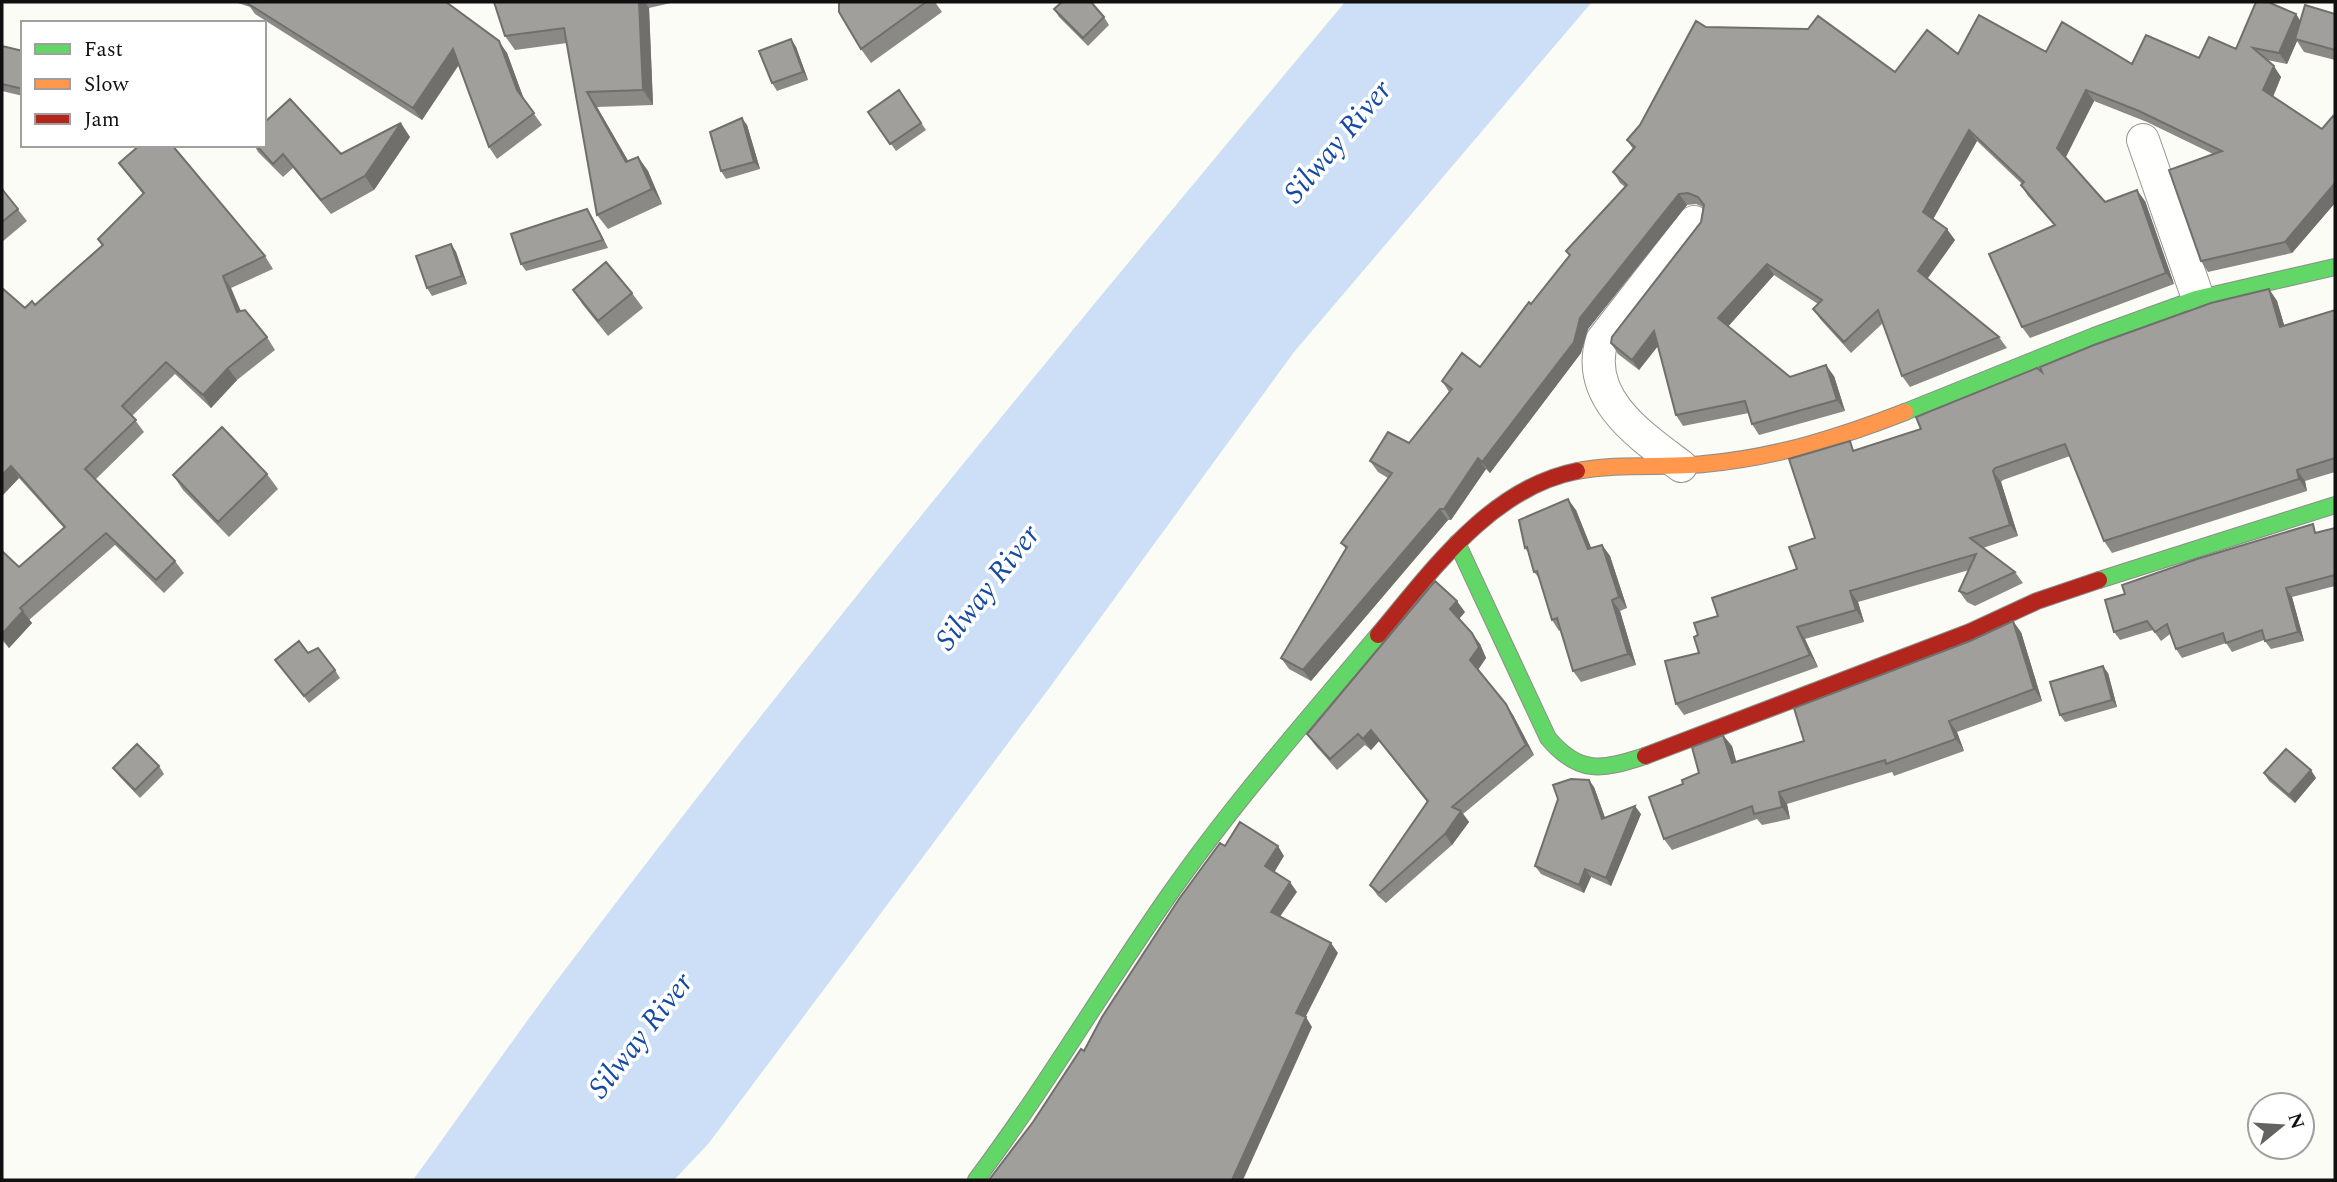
<svg xmlns="http://www.w3.org/2000/svg" width="2337" height="1182" font-family="Spectral,serif">
<style>
.water{fill:#ccdff7}
.lines{fill:none;stroke-linecap:round;stroke-linejoin:round}
.street-casing{stroke:#969694;stroke-width:34}
.fast-casing{stroke:#8d8d8a;stroke-width:18}
.slow-casing{stroke:#8d8d8a;stroke-width:18}
.jam-casing{stroke:#8d8d8a;stroke-width:18}
.street{stroke:#fffffe;stroke-width:32}
.fast{stroke:#63d668;stroke-width:16}
.slow{stroke:#ff974d;stroke-width:16}
.jam{stroke:#b3261e;stroke-width:16}
.wall{fill:#8a8985}
.shaded-wall{fill:#706f6c}
.building{fill:#a09f9b;stroke:#706f6c;stroke-width:2}
.labels{text-anchor:middle;stroke-width:7;stroke-linejoin:round;paint-order:stroke}
.water-label{font-size:30px;font-style:italic;fill:#164ba5;stroke:#fff}
</style>
<rect width="100%" height="100%" fill="#fcfcf6"/>
<path class="water" d="M1345 2H1592L1294 352 1050 687 709 1143 674 1180H413C468 1105 520 1028 577 954 823 629 1084 315 1345 2Z"/>
<g class="lines">
<g class="street-casing">
<path id="street" d="M2143 140 2198 298
M1681 466C1641 436 1584 398 1602 340L1694 222"/>
</g>
<g class="fast-casing">
<path id="fast" d="M1905 412 2094 336 2196 299 2335 267
M1457 543 1548 738C1579 775 1602 770 1645 756
M2099 580 2335 505
M976 1180C1045 1088 1103 989 1169 895 1233 803 1307 720 1378 635"/>
</g>
<g class="slow-casing">
<path id="slow" d="M1577 471C1619 463 1662 468 1704 464 1774 458 1841 437 1905 412"/>
</g>
<g class="jam-casing">
<path id="jam" d="M1378 635C1431 572 1490 488 1577 471
M1645 756 1970 632 2037 601 2099 580"/>
</g>
<use href="#street" class="street"/>
<use href="#fast" class="fast"/>
<use href="#slow" class="slow"/>
<use href="#jam" class="jam"/>
</g>
<path class="wall" d="M235 2H446L507 53 524 100 542 125 497 159 489 147 459 65 422 120 255 14 250 7Z
M494 2H675L649 8 653 105 597 107 628 161 638 157 648 171 662 204 608 229 597 215 567 43 515 50 505 36Z
M839 2H935L942 12 871 63 861 49Z
M1054 9 1104 17 1109 25 1088 46 1059 17Z
M2296 14 2300 21 2335 14V60L2304 52 2297 41 2287 64 2267 60 2281 77 2273 97 2322 129 2335 118V203L2292 253 2208 272 2201 261 2213 154 2147 122 2094 101 2065 158 2105 202 2145 201 2174 284 2030 338 2022 327 2054 225 2028 196 2021 185 2022 184 1977 141 1933 219 1955 240 1927 279 1999 337 2007 348 1910 387 1902 376 1883 323 1851 353 1821 320 1813 309 1818 304 1774 275 1728 326 1790 377 1834 376 1845 411 1759 435 1752 424 1749 413 1683 426 1676 415 1658 346 1639 370 1618 354 1611 343 1701 222 1703 207 1696 204 1687 205 1588 329 1581 353 1490 473 1486 469 1451 520H1448L1311 681 1289 669 1281 658 1346 549 1341 543 1388 478 1378 472 1370 461 1409 443 1449 392 1442 381 1480 367 1570 256 1566 251 1625 187 1620 183 1613 172 1633 149 1627 140 1640 125 1706 27 1895 72 1958 54 2046 52 2132 64 2199 58 2236 49Z
M791 39 796 47 808 80 777 91 772 83Z
M2 46 23 51V96L2 91Z
M899 90 926 130 896 151 868 112Z
M747 125 760 169 726 179 721 171Z
M410 137 374 190 331 214 293 168 283 177 258 152 254 145H264L341 154Z
M119 163 265 256 273 269 231 288 241 311 267 337 275 350 237 380 211 408 175 374 132 416 144 432 95 480 175 561 184 573 164 593 115 545 29 620 32 623 9 648 2 640V551L19 567 64 528 19 478 2 496V288L25 308 35 305 102 246 98 239 143 194 128 175Z
M2 189 27 221 2 242Z
M587 209 592 217 608 248 526 271 521 264Z
M451 244 456 252 467 284 432 296 427 288Z
M2269 289 2277 301 2284 325 2335 310V472L2305 481 2307 491 2112 553 2104 541 2070 456 2003 480 2001 482 2018 536 1983 548 2015 572 2023 583 1975 606 1967 602 1959 591 1969 570 1858 602 1864 622 1805 639 1818 667 1684 715 1676 704 1699 653 1698 635 1718 616 1797 569 1815 538 1856 450 1921 429 2042 372Z
M573 290 632 293 643 308 608 336 583 305Z
M267 474 278 489 229 537 183 490 173 475Z
M1576 510 1591 548 1602 545 1610 556 1627 608 1620 611 1636 665 1581 682 1573 671 1561 630 1559 631 1552 620 1539 578 1534 572 1530 555 1525 548Z
M2335 528V586L2292 597 2304 641 2271 649 2264 640 2232 652 2226 643 2182 658 2176 649 2170 634 2161 641 2153 630 2120 640 2114 632 2318 532Z
M1465 612 1459 619 1480 644 1486 658 1478 670 1513 715 1534 755 1463 814 1469 822 1452 845 1386 903 1378 896 1370 885 1427 802 1379 741 1371 750 1365 745 1337 770 1315 745 1307 734Z
M2021 632 2042 701 1957 732 1964 751 1894 776 1892 772 1787 804 1790 819 1762 825 1757 819 1672 850 1664 839 1683 784 1699 773 1732 746 1736 762 1804 741Z
M308 653 335 670 340 678 309 703 275 660Z
M2108 673 2117 707 2065 722 2060 715Z
M159 766 164 774 140 798 119 776 113 768Z
M2264 773 2316 778 2295 803 2269 781Z
M1594 787 1605 818 1641 814 1611 886 1591 877 1584 893 1541 874 1535 866Z"/>
<path class="shaded-wall" d="M639 2H645L649 8 653 105 643 90Z
M2296 14 2303 25 2295 39 2297 41 2287 64 2279 53Z
M791 39 796 47 808 80 803 72Z
M499 41 507 53 525 102 517 90Z
M453 49 461 61 422 120 413 108Z
M2274 66 2281 77 2271 101 2263 90Z
M2086 90 2094 101 2065 159 2057 148Z
M587 92 597 107 637 176 626 162Z
M742 118 747 125 760 169 754 162Z
M401 123 410 137 374 190 365 176Z
M1969 130 1977 141 1931 223 1923 212Z
M638 157 648 171 662 204 652 189Z
M2335 183V203L2292 253 2285 242Z
M2137 190 2145 201 2174 284 2166 273Z
M1679 194 1687 205 1588 329 1581 353 1490 473 1482 462 1580 318Z
M587 209 592 217 608 248 603 240Z
M1947 229 1955 240 1925 282 1918 271Z
M451 244 456 252 467 284 462 276Z
M1767 264 1774 275 1726 329 1718 318Z
M223 276 231 288 246 325 237 312Z
M2269 289 2277 301 2288 338 2280 327Z
M1654 331 1661 342 1639 370 1632 360Z
M1826 365 1834 376 1845 411 1837 400Z
M228 368 237 380 211 408 203 395Z
M1478 458 1486 469 1451 520 1444 509Z
M11 466 19 478 2 496V475Z
M2297 470 2305 481 2307 491 2299 479Z
M1993 471 2001 482 2018 536 2010 525Z
M1568 499 1576 510 1596 560 1588 549Z
M1440 509 1448 520 1311 681 1303 670Z
M1602 545 1610 556 1627 608 1619 597Z
M2286 588 2292 597 2304 641 2298 632Z
M1850 591 1858 602 1864 622 1856 610Z
M1612 600 1620 611 1636 665 1628 654Z
M1457 601 1465 612 1458 620 1450 609Z
M23 611 32 623 9 648 2 637V634Z
M2013 621 2021 632 2042 701 2034 689Z
M1797 627 1805 639 1818 667 1810 655Z
M1472 633 1480 644 1486 658 1477 671 1470 660Z
M2103 666 2108 673 2117 707 2112 700Z
M1506 704 1513 715 1534 755 1526 745Z
M1949 721 1957 732 1964 751 1956 739Z
M1371 730 1379 741 1371 750 1363 739Z
M1723 735 1732 746 1740 775 1732 763Z
M2311 770 2316 778 2295 803 2289 795Z
M1589 780 1594 787 1608 826 1602 819Z
M1779 792 1787 804 1790 819 1782 807Z
M1635 806 1641 814 1611 886 1606 878Z
M1461 811 1469 822 1452 845 1445 834Z
M1278 846 1284 856 1272 876 1265 866Z
M1585 869 1591 877 1584 893 1579 885Z
M1290 882 1297 892 1277 921 1271 912Z
M1331 943 1338 953 1303 1022 1296 1013Z
M1306 1017 1312 1027 1243 1180H1232Z"/>
<path class="building" d="M247 2H446L499 41 517 90 534 113 489 147 453 49 413 108 247 3Z
M494 2H639L643 90 587 92 626 162 638 157 652 189 597 215 564 28 505 36Z
M839 2H926L861 49 839 12Z
M1062 2H1091L1104 17 1083 38 1054 9Z
M2256 2H2268L2296 14 2279 53 2253 48 2274 66 2263 90 2322 129 2333 116 2335 118V183L2285 242 2201 261 2169 170 2222 151 2139 111 2086 90 2057 148 2105 202 2137 190 2166 273 2022 327 1989 254 2055 225 2021 185 2024 182 1969 130 1923 212 1947 229 1918 271 1999 337 1902 376 1878 310 1844 342 1813 309 1822 300 1767 264 1718 318 1790 377 1826 365 1837 400 1752 424 1745 401 1676 415 1654 331 1632 360 1611 343 1612 337 1701 222 1704 205 1698 197 1688 193 1679 194 1580 318 1574 342 1482 462 1478 458 1444 509H1440L1303 670 1281 658 1347 547 1341 543 1392 473 1370 461 1388 432 1409 443 1452 389 1442 381 1462 353 1480 367 1529 302 1531 304 1570 255 1566 251 1627 185 1613 172 1635 147 1627 140 1640 125 1696 21 1706 27 1808 29 1818 16 1895 72 1927 30 1958 54 1979 15 2046 52 2062 22 2132 64 2146 35 2199 58 2209 37 2236 49Z
M2305 5 2335 14V50L2295 39Z
M791 39 803 72 772 83 759 51Z
M2 46 23 51V89L2 84Z
M899 90 921 123 890 144 868 112Z
M290 99 341 154 401 123 365 176 321 200 283 154 273 164 256 145H264V123Z
M742 118 754 162 721 171 710 132Z
M140 145H172L265 256 223 276 237 312 245 310 267 337 228 368 203 395 166 362 122 406 136 420 85 469 175 561 156 580 106 533 20 608 23 611 2 634V551L19 567 65 527 11 466 2 475V288L25 308 32 301 35 305 103 245 98 239 144 193 119 163Z
M2 189 18 209 2 222Z
M587 209 603 240 521 264 511 234Z
M451 244 462 276 427 288 416 256Z
M606 262 632 293 598 321 573 290Z
M2269 289 2280 327 2335 310V458L2297 470 2299 479 2104 541 2065 444 1995 468 1993 471 2010 525 1970 538 2015 572 1967 594 1959 591 1976 554 1850 591 1856 610 1797 627 1810 655 1676 704 1665 661 1699 653 1694 637 1698 635 1694 623 1718 616 1712 598 1797 569 1789 547 1815 538 1789 459 1850 441 1853 451 1921 429 1916 417 2037 368 2042 372 2040 367 2094 345 2211 303Z
M222 427 267 474 218 522 173 475Z
M1568 499 1588 549 1602 545 1619 597 1612 600 1628 654 1573 671 1557 618 1552 620 1537 571 1534 572 1527 547 1525 548 1519 520Z
M2313 524 2315 533 2335 528V575L2286 588 2298 632 2265 641 2262 630 2226 643 2223 633 2176 649 2167 624 2155 632 2147 621 2114 632 2105 600 2125 594 2122 585 2197 559Z
M1435 581 1457 601 1450 609 1472 633 1479 647 1470 660 1506 704 1526 745 1452 807 1461 811 1445 834 1379 893 1370 885 1428 801 1371 730 1363 739 1358 734 1330 759 1307 734Z
M2013 621 2034 689 1949 721 1956 739 1886 764 1885 760 1779 792 1782 807 1754 814 1752 806 1664 839 1649 797 1683 784 1682 780 1699 773 1692 747 1723 735 1732 763 1804 741 1794 708 1970 641Z
M299 641 308 653 318 648 335 670 304 696 275 660Z
M2103 666 2112 700 2060 715 2050 682Z
M137 744 159 766 135 790 113 768Z
M2286 749 2311 770 2289 795 2264 773Z
M1571 779 1589 780 1602 819 1635 806 1606 878 1585 869 1579 885 1535 866 1558 799 1553 785Z
M1240 822 1278 846 1265 866 1290 882 1271 912 1331 943 1296 1013 1306 1017 1232 1180H989L1033 1122 1081 1049 1084 1051 1102 1017 1179 899 1220 843 1225 846Z"/>
<g class="labels">
<g class="water-label">
<text transform="translate(1337 141) rotate(-50)" y="10">Silway River</text>
<text transform="translate(987 587) rotate(-52)" y="10">Silway River</text>
<text transform="translate(640 1035) rotate(-52)" y="10">Silway River</text>
</g>
</g>
<rect width="2337" height="1182" fill="none" stroke="#101010" stroke-width="7"/>
<rect x="21" y="21" width="245" height="126" fill="#ffffff" stroke="#9f9f9f" stroke-width="2"/>
<rect x="35" y="44" width="35" height="10" fill="#63d668" stroke="#9f9f9f" stroke-width="2"/>
<text x="84" y="56" font-size="21" fill="#101010">Fast</text>
<rect x="35" y="79" width="35" height="10" fill="#ff974d" stroke="#9f9f9f" stroke-width="2"/>
<text x="84" y="91" font-size="21" fill="#101010">Slow</text>
<rect x="35" y="114" width="35" height="10" fill="#b3261e" stroke="#9f9f9f" stroke-width="2"/>
<text x="84" y="126" font-size="21" fill="#101010">Jam</text>
<g transform="translate(2281 1126) rotate(72)"><circle r="33" fill="#ffffff" stroke="#9f9f9f" stroke-width="2"/>
<path d="M0-5L12 26L0 18L-12 26Z" fill="#636360"/>
<text y="-10" font-size="19" font-weight="bold" text-anchor="middle" fill="#101010">N</text>
</g>
</svg>
